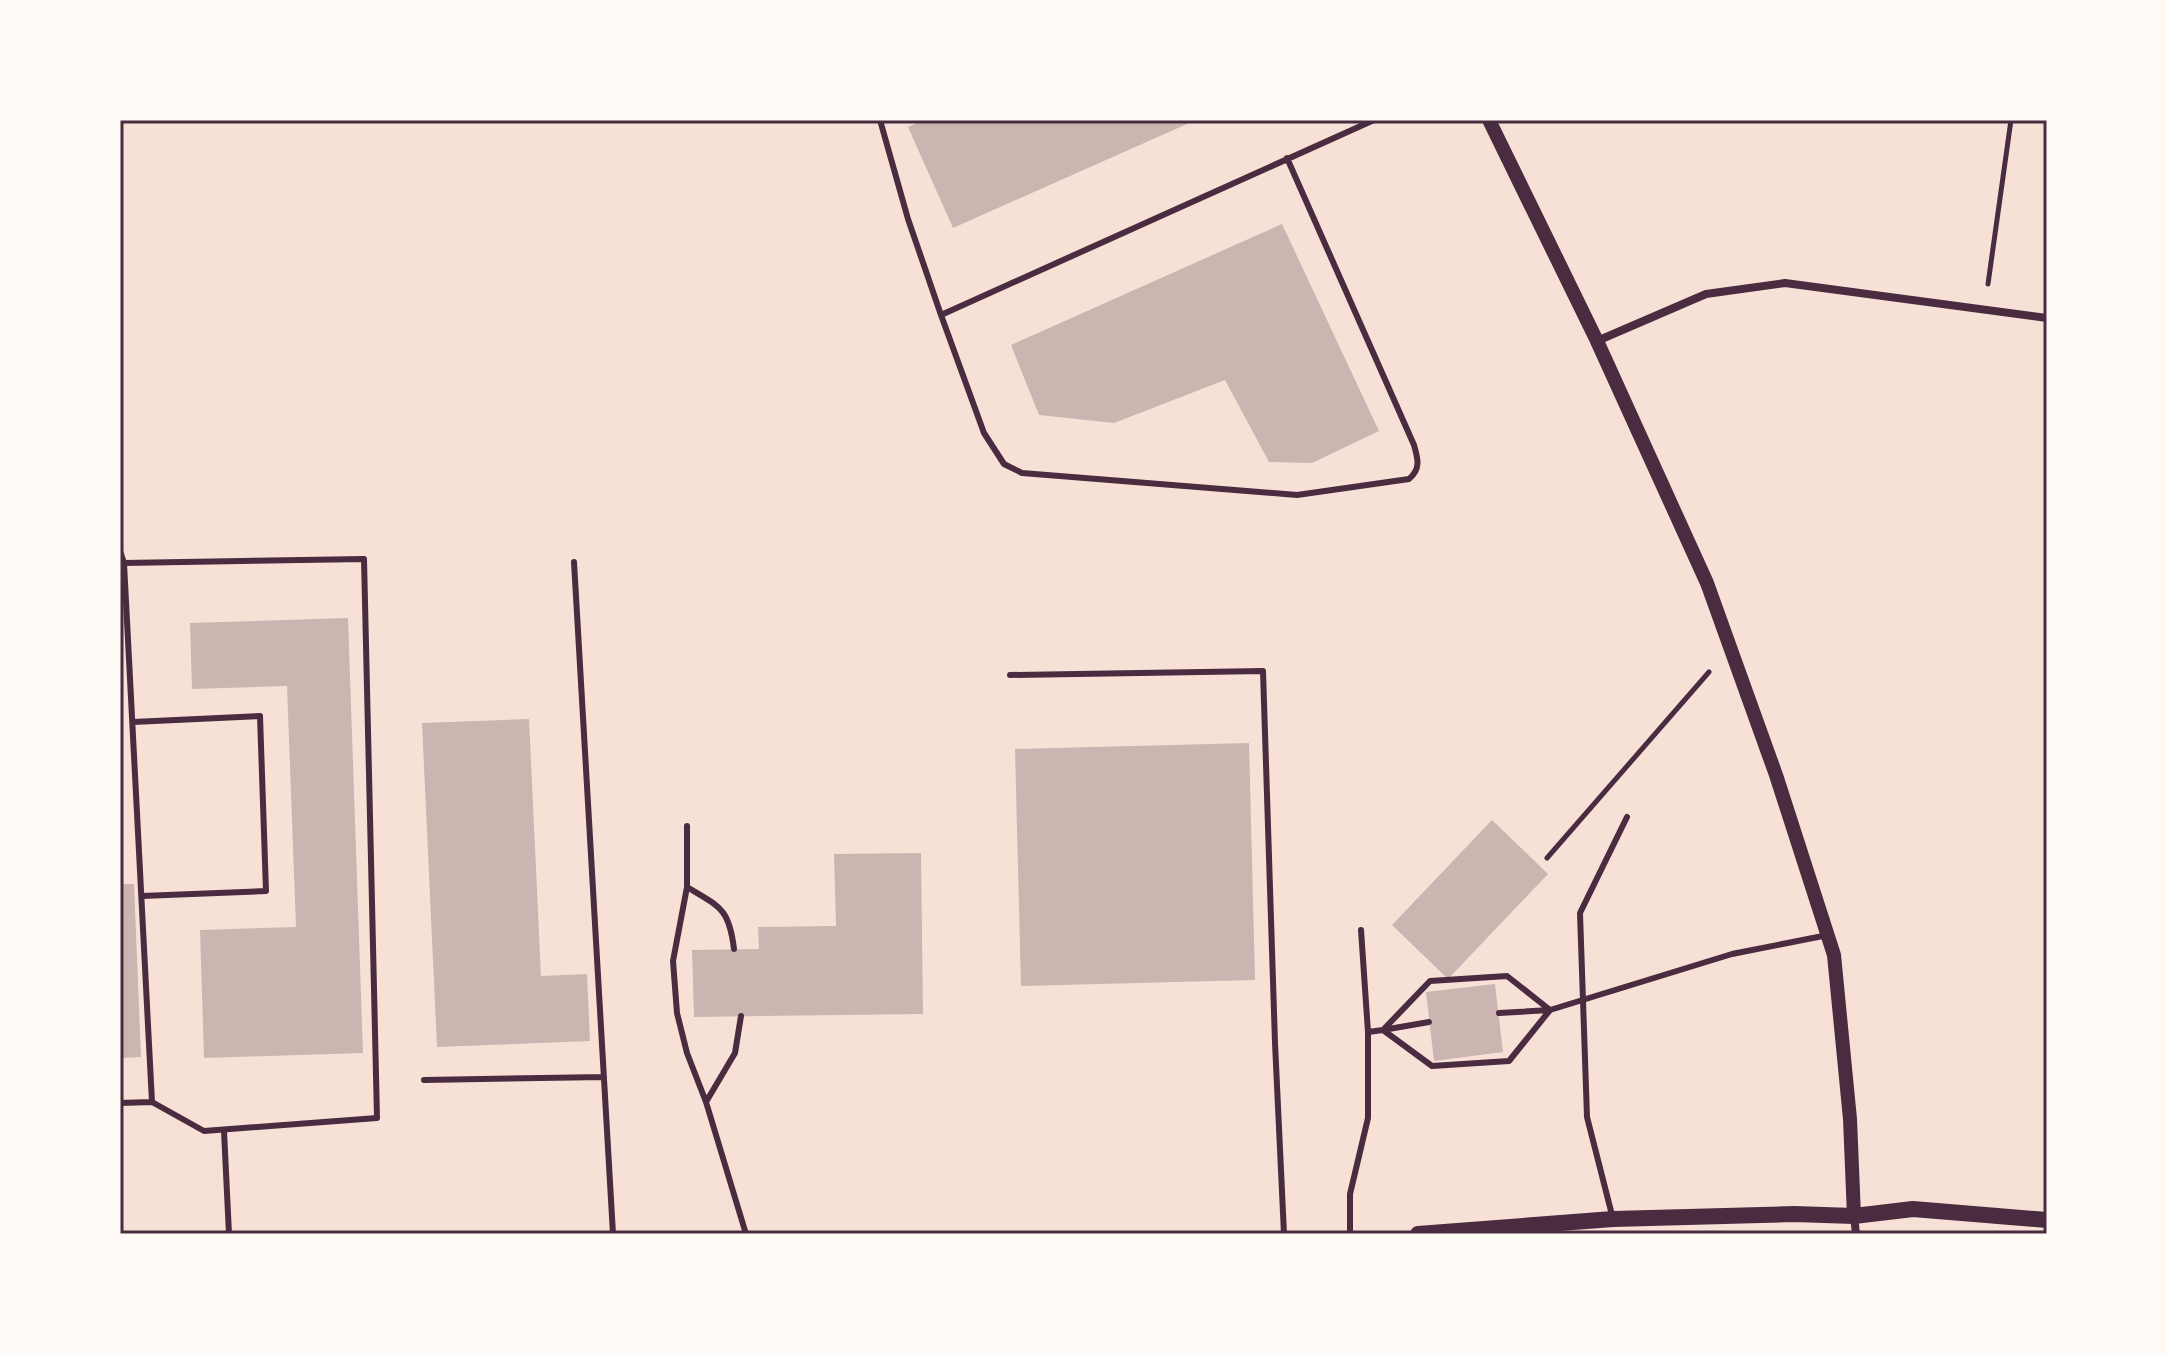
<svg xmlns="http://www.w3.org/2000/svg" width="2167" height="1354" font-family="Georgia,serif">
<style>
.building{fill:#ccb4b1}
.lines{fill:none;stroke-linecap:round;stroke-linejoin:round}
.path{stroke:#4a2c40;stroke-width:5}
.service{stroke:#4a2c40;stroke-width:6}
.minor{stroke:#4a2c40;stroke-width:8}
.tertiary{stroke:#4a2c40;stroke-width:14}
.secondary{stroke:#4a2c40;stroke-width:16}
.neatline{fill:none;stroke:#4a2c40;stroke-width:3}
</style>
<rect width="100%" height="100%" fill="#f7e1d7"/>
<path class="building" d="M923 120H1196L953 228 908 127Z
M1282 224 1379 431 1312 463 1269 462 1225 380 1114 423 1039 415 1011 345Z
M348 618 363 1053 204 1058 200 930 296 927 287 686 192 689 190 623Z
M529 719 541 976 587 974 590 1041 437 1047 422 723Z
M1249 743 1255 980 1021 986 1015 749Z
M1492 820 1548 874 1448 979 1392 925Z
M921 853 923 1014 694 1017 692 950 759 949 758 927 836 926 834 854Z
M120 884H134L141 1057 120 1058Z
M1495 984 1503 1052 1434 1061 1426 992Z"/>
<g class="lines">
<path class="path" d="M1988 284 2011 120
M1547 858 1709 672"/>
<path class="service" d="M880 120 908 219 941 315 1374 120
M941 315 984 433 1004 464 1022 473 1297 495 1409 479C1421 469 1418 459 1414 445L1287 158
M120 551 124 563 152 1102 204 1131 377 1118 364 559 124 563
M574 562 613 1234
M1010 675 1263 671 1275 1043 1284 1234
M133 722 260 716 266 891 142 896
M687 826V887L673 961 677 1013 687 1053 706 1102 746 1234
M687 887C720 907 729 908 734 949
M1499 1013 1550 1010
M1383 1030 1430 981 1507 976 1550 1010
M1383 1030 1429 1022
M1368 1032 1383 1030 1432 1066 1509 1061 1550 1010 1732 954 1828 935
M424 1080 604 1077
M706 1102 735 1053 741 1016
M120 1103 152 1102
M224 1131 229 1234
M1612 1215 1587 1117 1580 913 1627 817
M1350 1234V1194L1368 1118V1032L1361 930"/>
<path class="minor" d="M1597 341 1706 294 1785 283 2047 318
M1854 1216 1856 1234"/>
<path class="tertiary" d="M1489 120 1597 341 1707 583 1776 775 1834 955 1850 1119 1854 1216"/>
<path class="secondary" d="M1418 1234 1613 1219 1794 1214 1854 1216 1913 1209 2047 1220"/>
</g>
<rect width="2167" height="1354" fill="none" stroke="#fffaf5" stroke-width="244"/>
<rect x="122" y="122" width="1923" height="1110" class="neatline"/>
</svg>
